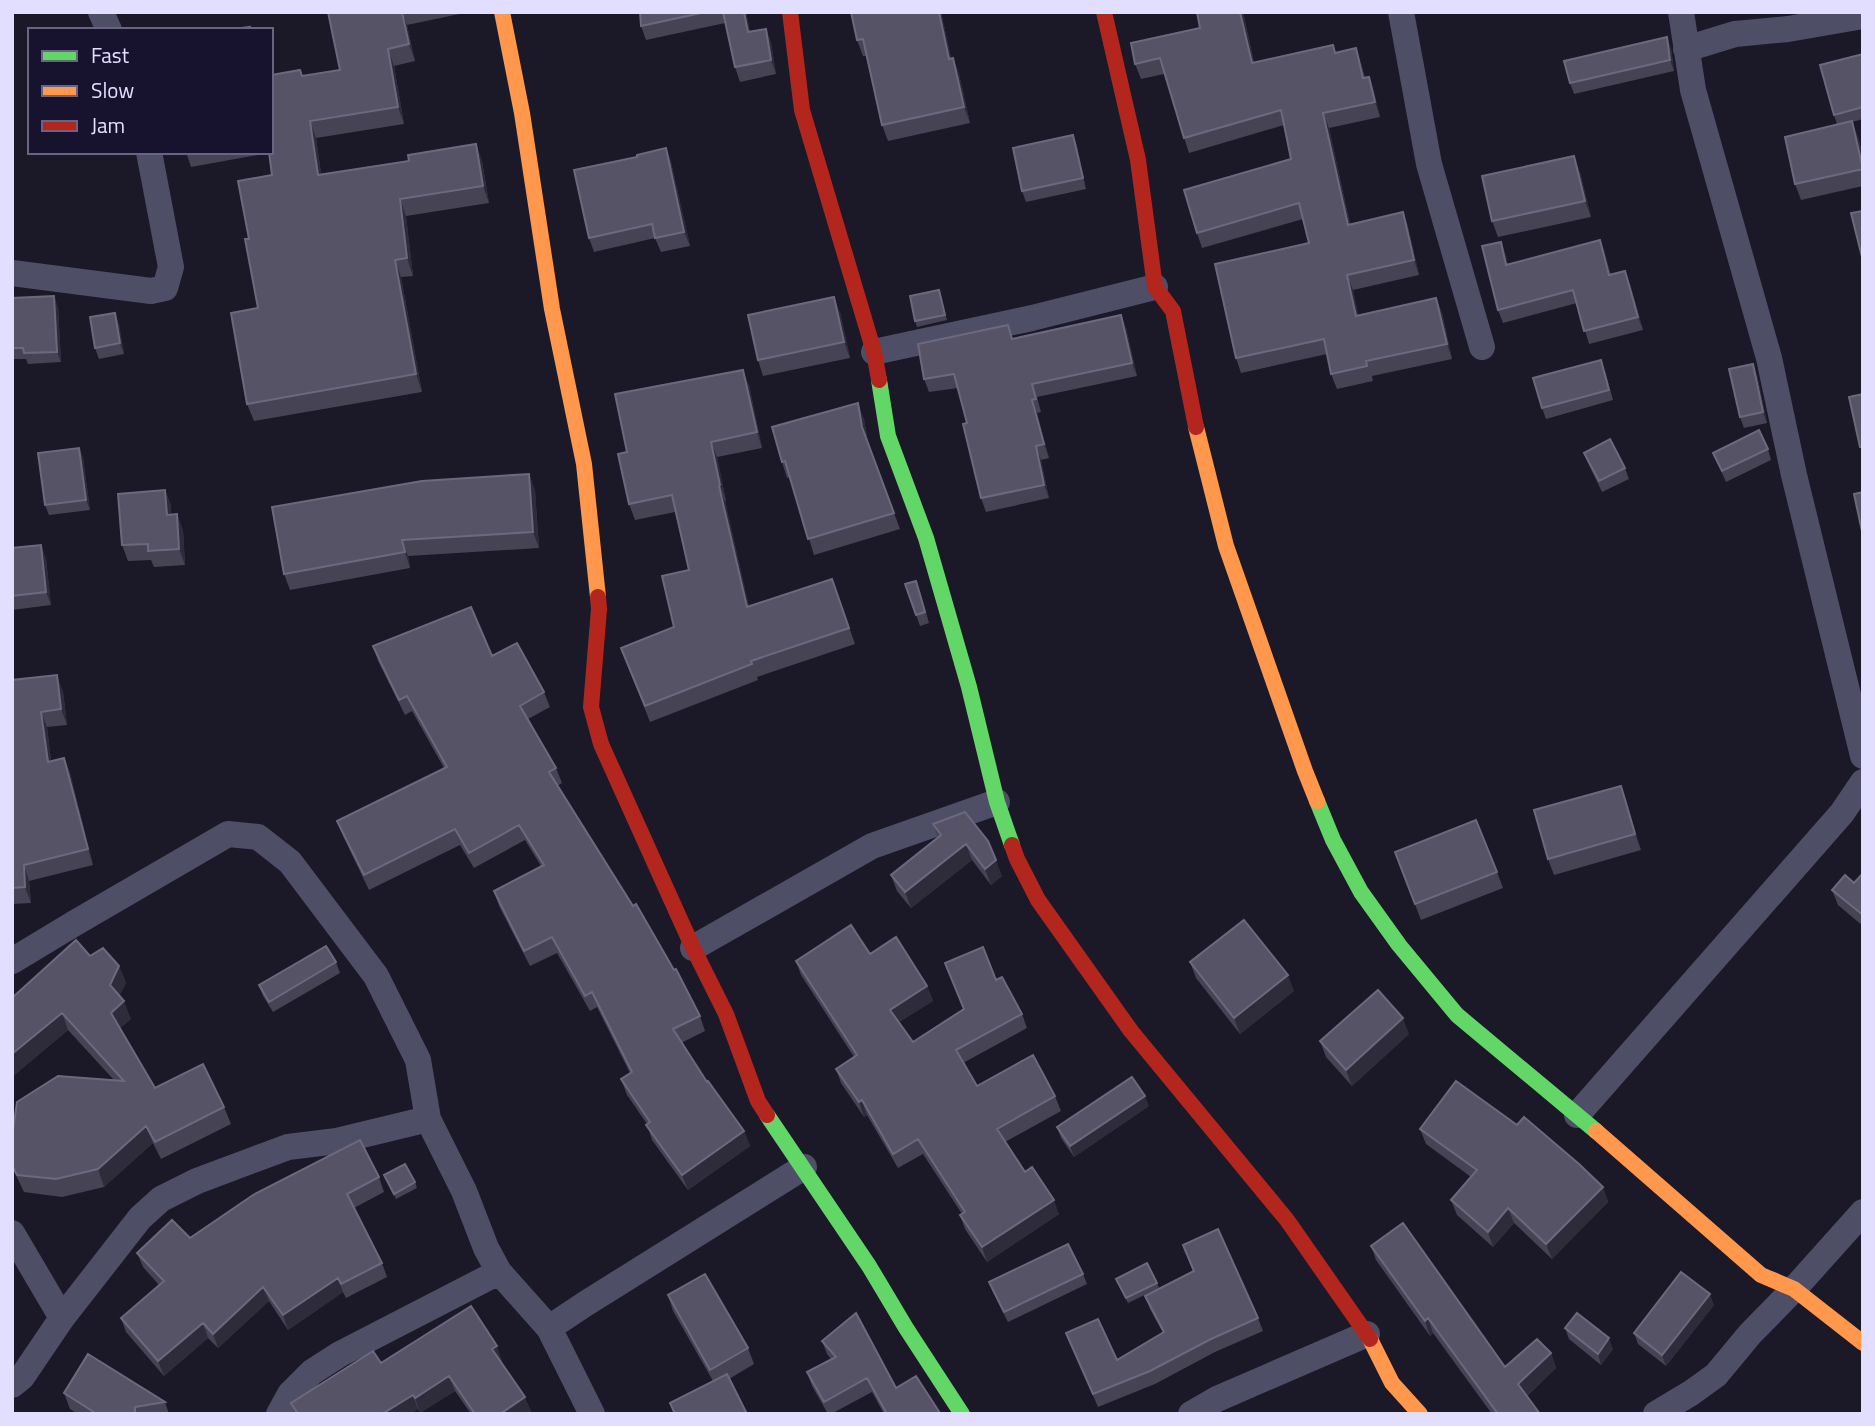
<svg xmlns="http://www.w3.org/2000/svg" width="1875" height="1426" font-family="'Titillium Web',sans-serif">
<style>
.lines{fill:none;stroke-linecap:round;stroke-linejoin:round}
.street{stroke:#4f4e67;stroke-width:26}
.fast{stroke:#63d668;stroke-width:16}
.slow{stroke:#ff974d;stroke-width:16}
.jam{stroke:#b3261e;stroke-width:16}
.wall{fill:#464355}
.shaded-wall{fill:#2e2b3b}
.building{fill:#575367;stroke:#6c697f;stroke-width:2}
</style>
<rect width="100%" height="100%" fill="#1b1827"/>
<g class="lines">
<path class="street" d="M101 12 109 30
M1401 12 1429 164 1482 347
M1681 12 1693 90 1769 358 1794 475 1863 756
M1686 49 1735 34 1788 29 1863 16
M12 273 151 291 165 288 171 267 149 152
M874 352 1032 318 1155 287
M693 948 872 846 997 802
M12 961 75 923 228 834 258 837 290 862 376 976 418 1060 428 1119 464 1191 486 1248 499 1272 549 1328 592 1414
M1577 1115 1842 813 1863 782
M12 1233 62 1318
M549 1328 585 1304 804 1167
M12 1385 22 1377 62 1318 140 1218 161 1199 197 1181 288 1147 337 1141 428 1119
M279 1414 290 1394 312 1372 340 1354 499 1272
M1191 1414 1217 1399 1367 1334
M1656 1414 1691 1393 1716 1375 1750 1334 1794 1289 1863 1212"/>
<path class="fast" d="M879 380 888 436 926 538 969 687 997 802 1012 845
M1317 801 1333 840 1361 892 1399 945 1457 1015 1596 1131
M767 1115 869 1266 906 1328 962 1414"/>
<path class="slow" d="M502 12 522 113 552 309 584 464 598 597
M1196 427 1226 546 1305 771 1317 801
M1596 1131 1761 1275 1794 1289 1863 1343
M1370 1339 1392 1383 1420 1414"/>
<path class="jam" d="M790 12 802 110 874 352 879 380
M1104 12 1138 160 1155 287 1173 311 1196 427
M598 597 599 609 591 707 601 744 693 948 726 1014 758 1101 767 1115
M1012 845 1017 859 1038 900 1131 1031 1287 1220 1370 1339"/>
</g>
<path class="wall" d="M328 12H469L407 25 415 61 394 66 404 124 316 138 321 174 409 161 476 144 482 161 489 203 406 216 413 276 401 277 422 392 254 421 247 404 272 175 269 153 191 167 186 152H271L303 76 340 70Z
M640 12H746L750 32 766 29 771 43 776 74 740 82 735 67 725 23 646 40 641 26Z
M851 12H941L951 58H953L959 74 970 123 888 141 882 125 866 56H863L857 40Z
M1243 12 1254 62 1336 53 1361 63 1365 77H1369L1374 92 1380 117 1329 128 1350 224 1403 212 1408 227 1419 275 1353 290 1358 315 1436 298 1442 313 1452 359 1372 376 1373 381 1337 389 1331 374 1327 354 1241 373 1236 358 1309 243 1303 219 1202 248 1197 233 1291 159 1284 125 1189 153 1164 74 1141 79 1135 64 1200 28Z
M1671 48 1674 71 1574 94 1570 83Z
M1863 54V119L1852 122 1858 137 1863 157V186L1801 200 1795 184 1837 124 1834 115Z
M1073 135 1077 146 1086 189 1026 202 1022 191Z
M666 148 671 162 690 246 661 252 655 238 594 252 589 238 637 157Z
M1580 172 1591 217 1498 237 1492 221Z
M1600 240 1611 275 1630 284 1643 330 1589 344 1577 303 1503 323 1498 310 1501 242 1508 264Z
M939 290 947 320 917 327 915 321Z
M12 298 58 307 61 362 28 364 26 359H12Z
M840 312 850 358 763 376 758 360Z
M119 324 124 354 99 359 95 348Z
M1126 328 1137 376 1037 397 1041 412 1037 413 1049 458 1041 460 1049 498 986 512 981 498 967 423 958 388 929 392 924 379 1013 338Z
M1605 371 1613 400 1546 419 1542 408Z
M1757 375 1767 423 1744 428 1740 417Z
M749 385 762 448 717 457 726 501H725L749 607 832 579 855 644 757 677 758 680 650 722 621 648 674 627 689 570 675 512 635 520 629 504 627 452Z
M864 419 868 443 900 529 814 555 790 477 787 478 782 462Z
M79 448 83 458 90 510 49 515 45 505Z
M1768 449 1771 460 1726 482 1713 453Z
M1584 453 1625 468 1629 479 1602 492 1588 463Z
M165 490 171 506V515L183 530 185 565 154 567 151 560 128 561 122 545Z
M535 490 539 548 408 556 410 568 290 590 284 574Z
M41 545 46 559 51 605 12 610V548Z
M905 584 920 591 929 623 920 626Z
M373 646 492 656 544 692 550 707 528 719 556 768 562 783 557 786 700 1016 705 1031 681 1043 707 1082 744 1131 750 1146 688 1190 652 1140 647 1124 627 1095 621 1079 630 1073 597 1007 590 1011 557 953 530 966 499 906 494 891 541 866 525 840 474 868 460 845 369 890 343 836 337 821 444 768 412 711 405 715 378 661Z
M12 680 63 691 67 725 47 727 51 761 64 758 70 773 93 865 29 881 31 903 12 904Z
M1621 786 1641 850 1554 875 1548 859Z
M965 812 1002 876 991 885 972 860 911 908 897 891 891 875 938 838 933 824Z
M1395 852 1497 872 1503 888 1421 920Z
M1863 873V926L1838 905 1832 890 1854 883Z
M870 954 927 986 933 1001 899 1022 913 1042 963 1010 996 980 1022 1014 1027 1028 963 1063 977 1086 1055 1096 1061 1111 1005 1142 1025 1172 1059 1214 987 1262 965 1229 960 1215 962 1214 923 1154 898 1168 867 1115 864 1117 841 1083 836 1069 854 1057 801 975 796 961Z
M90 956 119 966 126 983 119 996 131 1019 120 1028 155 1088 224 1107 231 1124 161 1159 153 1143 104 1187 62 1197 24 1192 12 1167V1136L114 1080 68 1030 12 1077V998Z
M336 962 340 973 273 1012 263 996 259 985Z
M1190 962 1294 991 1240 1034 1196 978Z
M1409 1034 1352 1086 1326 1057 1320 1041Z
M1149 1106 1074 1157 1061 1138 1057 1127Z
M1420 1129 1603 1187 1608 1202 1552 1259 1514 1223 1493 1247 1457 1215 1451 1200 1471 1177 1426 1144Z
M384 1175 415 1182 417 1188 396 1199Z
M379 1177 384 1192 354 1208 382 1263 387 1277 346 1298 343 1292 288 1330 269 1301 218 1348 208 1338 164 1376 126 1332 121 1318 159 1285 143 1267 137 1253 190 1238Z
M1183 1245 1258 1318 1263 1331 1215 1352 1155 1384 1098 1407 1066 1333 1117 1360 1163 1333 1150 1309 1145 1296 1193 1271Z
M1371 1246 1505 1367 1551 1353 1556 1368 1527 1396 1540 1414H1492L1433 1333 1430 1336 1376 1260Z
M1083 1274 1087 1284 1008 1322 993 1292 989 1282Z
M1116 1279 1157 1283 1159 1288 1128 1303Z
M668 1295 748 1348 754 1364 729 1379 747 1414H674L670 1403 713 1381 673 1311Z
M1714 1305 1666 1366 1638 1344 1634 1333Z
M1565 1328 1613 1349 1601 1365 1569 1339Z
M822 1341 896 1388 916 1376 941 1414H884L872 1392 831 1414H828L812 1386 807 1372 831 1359 827 1354Z
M502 1361 501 1362 531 1411 527 1414H471L455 1391 420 1413 418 1409 411 1414H295L291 1403 381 1363Z
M64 1393 165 1402 169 1414H78L70 1409Z"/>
<path class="shaded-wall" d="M402 12 407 25 415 61 409 44Z
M744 12H746L753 47 748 32Z
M939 12H941L955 75 949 59Z
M1240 12H1243L1257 78 1252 63Z
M766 29 771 43 776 74 771 60Z
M1667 37 1671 48 1674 71 1670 60Z
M1356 48 1361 63 1368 93 1363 78Z
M388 49 394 66 404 124 398 107Z
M953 58 959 74 970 123 964 107Z
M1369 77 1374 92 1380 117 1375 102Z
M1323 113 1329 128 1353 240 1348 225Z
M310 121 316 138 324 192 318 175Z
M1852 121 1858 137 1863 157V166Z
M1073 135 1077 146 1086 189 1083 178Z
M476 144 482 161 489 203 483 186Z
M666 148 671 162 690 246 684 232Z
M1574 156 1580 172 1591 217 1585 201Z
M400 199 406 216 413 276 407 258Z
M1403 212 1408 227 1419 275 1414 260Z
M1600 240 1605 253 1614 289 1609 275Z
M1501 242 1506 255 1511 278 1506 265Z
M395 260 401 277 422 392 416 374Z
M1625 271 1630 284 1643 330 1638 317Z
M1347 275 1353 290 1362 331 1356 316Z
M54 296 58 307 61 362 57 352Z
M834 297 840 312 850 358 844 342Z
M1436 298 1442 313 1452 359 1447 344Z
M115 313 119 324 124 354 120 343Z
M1121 315 1126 328 1137 376 1132 363Z
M1753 364 1757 375 1767 423 1763 412Z
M743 370 749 385 762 448 757 432Z
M1032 400 1037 413 1049 458 1044 444Z
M858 403 864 419 868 443 862 427Z
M711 442 717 457 726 501 720 485Z
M1036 446 1041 460 1049 498 1044 485Z
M79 448 83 458 90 510 86 500Z
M529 474 535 490 539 548 533 532Z
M719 486 725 501 753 623 747 607Z
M165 490 171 506 172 531 167 515Z
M177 514 183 530 185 565 179 549Z
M402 540 408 556 410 568 405 552Z
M41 545 46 559 51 605 46 592Z
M57 675 63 691 67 725 61 709Z
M41 712 47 727 53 777 48 762Z
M64 758 70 773 93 865 88 849Z
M1621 786 1627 802 1641 850 1635 834Z
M966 844 972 860 911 908 905 892Z
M996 860 1002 876 991 885 985 869Z
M24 865 29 881 31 903 25 887Z
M119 966 126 983 116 1003 110 985Z
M1288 975 1294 991 1240 1034 1234 1018Z
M927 986 933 1001 896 1024 890 1010Z
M124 1001 131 1019 117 1031 111 1013Z
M62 1013 68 1030 12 1077V1054Z
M1403 1018 1409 1034 1352 1086 1346 1070Z
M1145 1096 1149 1106 1074 1157 1070 1146Z
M862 1100 867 1115 864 1117 859 1102Z
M146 1126 153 1143 104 1187 98 1169Z
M744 1131 750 1146 688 1190 682 1175Z
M1603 1187 1608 1202 1552 1259 1546 1244Z
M1054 1200 1059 1214 987 1262 982 1247Z
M1508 1208 1514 1223 1493 1247 1488 1232Z
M338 1278 343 1292 288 1330 283 1315Z
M263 1287 269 1301 218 1348 213 1334Z
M1710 1294 1714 1305 1666 1366 1662 1355Z
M1428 1318 1433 1333 1430 1336 1425 1321Z
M203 1323 208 1338 164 1376 158 1361Z
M1609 1338 1613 1349 1601 1365 1598 1354Z
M497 1346 502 1361 497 1364 492 1349Z
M1551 1353 1556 1368 1523 1399 1518 1384Z
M449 1376 455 1391 420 1413 415 1398Z
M413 1395 418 1409 411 1414H382Z
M525 1397 531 1411 527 1414H500Z"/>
<path class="building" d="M328 12H402L409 44 388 49 398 107 310 121 318 175 409 161 408 155 476 144 483 186 400 199 407 258 395 260 416 374 247 404 231 313 258 308 245 239H249L238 181 272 175 269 152H271V75L300 70 302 76 340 70Z
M640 12H706L641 26Z
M723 12H744L748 32 766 29 771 60 735 67Z
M851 12H939L949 59 953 58 964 107 882 125 863 39 857 40Z
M1197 12H1240L1252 63 1333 45 1335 53 1356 48 1363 78 1369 77 1375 102 1323 113 1348 225 1403 212 1414 260 1347 275 1356 316 1436 298 1447 344 1366 361 1367 366 1331 374 1324 339 1236 358 1215 264 1309 243 1299 203 1197 233 1184 190 1291 159 1281 110 1184 138 1160 58 1135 64 1131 43 1200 28Z
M250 27V30H226Z
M1667 37 1670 60 1570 83 1564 61Z
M1863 54V107L1834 115 1820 65Z
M28 79H30V127H29Z
M1852 121 1863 169 1795 184 1785 137Z
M1073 135 1083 178 1022 191 1013 148Z
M666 148 684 232 655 238 652 224 589 238 574 170 637 157V155Z
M1574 156 1585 201 1492 221 1482 176Z
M1863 211V261L1851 213Z
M1600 240 1609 275 1625 271 1638 317 1584 331 1573 290 1498 310 1482 246 1501 242 1506 265Z
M939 290 945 315 915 321 910 296Z
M54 296 57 352 24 353 23 348H12V298Z
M834 297 844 342 758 360 748 315Z
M115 313 120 343 95 348 90 317Z
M1121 315 1132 363 1032 384 1036 399 1032 400 1044 444 1036 446 1044 485 981 498 963 424 967 423 954 374 924 379 918 344 1008 325 1012 339Z
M1601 360 1609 390 1542 408 1533 378Z
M1753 364 1763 412 1740 417 1729 369Z
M743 370 757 432 711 442 720 485 719 486 747 607 832 579 849 628 751 661 752 664 645 706 621 648 674 627 662 576 689 570 672 495 629 504 618 454 627 452 615 394Z
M1863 394V447H1860L1849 397Z
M858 403 862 427 894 513 808 539 785 461 782 462 772 427Z
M1759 430 1768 449 1722 471 1713 453Z
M1610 439 1625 468 1599 481 1584 453Z
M79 448 86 500 45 505 38 453Z
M529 474 533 532 402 540 405 552 284 574 272 507 422 481Z
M165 490 167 515 177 514 179 549 148 551V544L122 545 118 494Z
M1863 492V536L1854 494Z
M41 545 46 592 12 596V548Z
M916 581 925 612 916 615 905 584Z
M471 607 492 656 517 643 544 692 520 706 556 768 549 772 633 906 636 904 674 970 676 969 700 1016 673 1029 707 1082 708 1081 744 1131 682 1175 646 1125 650 1122 621 1079 632 1072 592 992 585 996 552 937 524 951 494 891 544 865 519 825 469 853 455 829 364 875 337 821 447 767 407 696 399 700 373 646Z
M57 675 61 709 41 712 48 762 64 758 88 849 24 865 25 887 12 888V680Z
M1621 786 1635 834 1548 859 1534 810Z
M965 812 988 841 996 860 985 869 966 844 905 892 891 875 941 835 933 824Z
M1476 820 1497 872 1415 904 1395 852Z
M1863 873V915L1832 890 1845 875 1854 883Z
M1244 920 1288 975 1234 1018 1190 962Z
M851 925 870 954 896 937 927 986 890 1010 913 1042 964 1009 945 963 983 947 996 980 1002 977 1022 1014 956 1050 977 1086 1033 1055 1055 1096 997 1129 1025 1172 1032 1167 1054 1200 982 1247 960 1215 965 1212 918 1139 893 1154 862 1100 859 1102 836 1069 857 1055 796 961Z
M76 940 90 956 103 948 119 966 110 985 124 1001 111 1013 155 1088 203 1064 224 1107 155 1142 146 1126 98 1169 56 1179 17 1175 12 1165V1136L17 1102 58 1076 124 1081 62 1013 12 1054V998Z
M326 946 336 962 269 1002 259 985Z
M1378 990 1403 1018 1346 1070 1320 1041Z
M1132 1077 1145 1096 1070 1146 1057 1127Z
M1456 1081 1517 1125 1524 1117 1579 1164 1603 1187 1546 1244 1508 1208 1488 1232 1451 1200 1477 1170 1420 1129Z
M360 1140 379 1177 347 1194 382 1263 341 1284 338 1278 283 1315 263 1287 213 1334 203 1323 158 1361 121 1318 164 1281 137 1253 172 1220 190 1238 253 1195Z
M405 1164 415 1182 394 1194 384 1175Z
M1403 1223 1505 1367 1537 1339 1551 1353 1518 1384 1540 1414H1498L1428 1318 1425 1321 1371 1246Z
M1218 1229 1258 1318 1211 1339 1150 1371 1093 1394 1066 1333 1098 1319 1117 1360 1164 1332 1145 1296 1194 1271 1183 1245Z
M1068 1244 1083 1274 1004 1312 989 1282Z
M1147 1263 1157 1283 1126 1298 1116 1279Z
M1681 1272 1710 1294 1662 1355 1634 1333Z
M705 1274 748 1348 710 1370 668 1295Z
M471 1306 497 1346 492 1349 525 1397 500 1414H475L449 1376 415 1398 413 1395 382 1414H298L291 1403 373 1351 381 1363Z
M856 1313 896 1388 916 1376 940 1413 939 1414H887L867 1378 824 1402 807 1372 836 1357 822 1341Z
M1577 1313 1609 1338 1598 1354 1565 1328Z
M88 1354 165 1402 135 1407V1414H97L64 1393Z
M727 1374 747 1414H675L670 1403Z"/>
<rect width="1875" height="1426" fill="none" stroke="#e2deff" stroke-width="28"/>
<rect x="28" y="28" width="245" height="126" fill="#17122d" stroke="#686481" stroke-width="2"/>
<rect x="42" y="51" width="35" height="10" fill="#63d668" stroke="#686481" stroke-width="2"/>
<text x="91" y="63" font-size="21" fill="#e2deff">Fast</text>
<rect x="42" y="86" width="35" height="10" fill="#ff974d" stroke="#686481" stroke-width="2"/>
<text x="91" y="98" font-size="21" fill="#e2deff">Slow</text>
<rect x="42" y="121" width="35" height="10" fill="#b3261e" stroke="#686481" stroke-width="2"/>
<text x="91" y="133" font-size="21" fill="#e2deff">Jam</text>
</svg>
